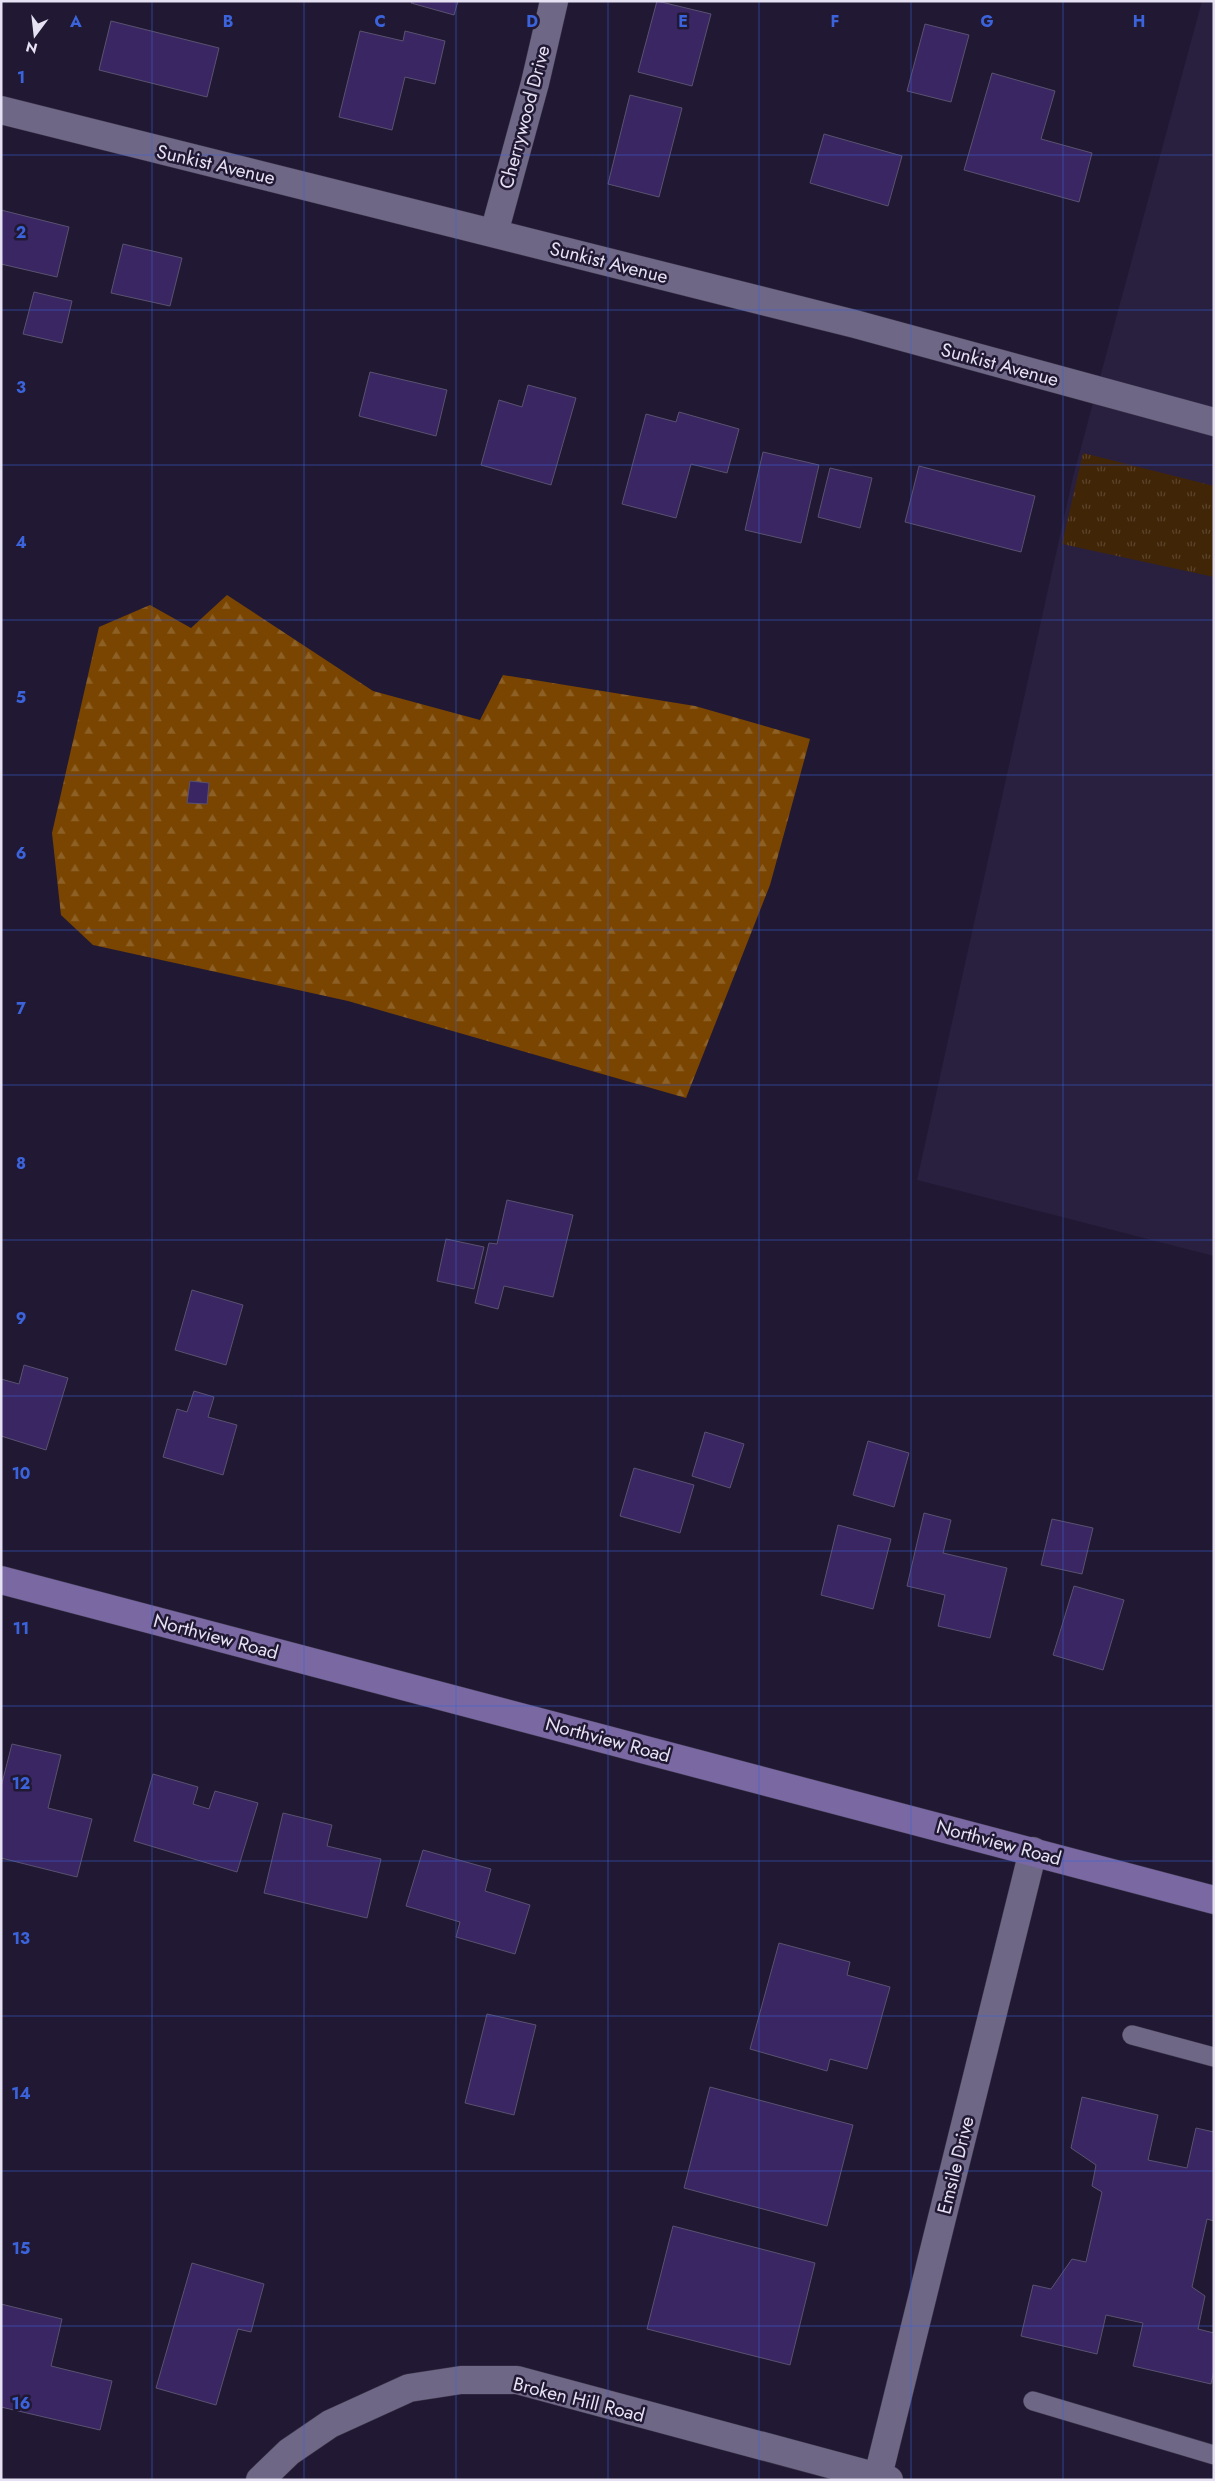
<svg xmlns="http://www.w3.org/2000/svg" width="1215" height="2481" font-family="Jost,sans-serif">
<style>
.built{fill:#291f3f}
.grass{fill:url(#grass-tufts)}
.forest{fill:url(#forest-firs)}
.building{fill:#3a2662;stroke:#595270}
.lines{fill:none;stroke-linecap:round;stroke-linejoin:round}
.lane-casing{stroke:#3b354a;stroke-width:20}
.street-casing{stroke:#3b354a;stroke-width:29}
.secondary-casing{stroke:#3b354a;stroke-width:29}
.lane{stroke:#6f6786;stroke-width:19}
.street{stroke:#6f6786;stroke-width:28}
.secondary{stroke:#7968a1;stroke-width:28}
.grid{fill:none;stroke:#3b64dc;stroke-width:1;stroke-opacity:0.55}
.labels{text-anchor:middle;stroke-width:5;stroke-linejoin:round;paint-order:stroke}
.street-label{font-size:19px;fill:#e6e2f4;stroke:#211933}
.grid-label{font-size:16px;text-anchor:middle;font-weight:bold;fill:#3b64dc;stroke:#211933;stroke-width:5;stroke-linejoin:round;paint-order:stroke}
</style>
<defs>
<pattern id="grass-tufts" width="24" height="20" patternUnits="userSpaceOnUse" patternTransform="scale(1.25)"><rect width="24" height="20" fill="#412507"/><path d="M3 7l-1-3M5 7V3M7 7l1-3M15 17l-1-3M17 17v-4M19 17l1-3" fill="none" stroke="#5c442c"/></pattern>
<pattern id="forest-firs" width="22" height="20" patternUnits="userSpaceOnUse" patternTransform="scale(1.25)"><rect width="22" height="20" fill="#7a4500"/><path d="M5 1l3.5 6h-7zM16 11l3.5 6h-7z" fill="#8d6026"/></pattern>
</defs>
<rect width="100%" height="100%" fill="#211933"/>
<path class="built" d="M1202 1H1214V1256L917 1180 1073 477Z"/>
<path class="grass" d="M1083 453 1214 486V577L1062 544Z"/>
<path class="forest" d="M227 595 373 691 480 720 503 675 695 706 810 739 770 885 686 1098 348 1001 93 945 61 915 52 833 99 627 150 605 191 628Z"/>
<path class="building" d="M412 1H458L454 15 411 3Z
M657 1 711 14 692 86 638 72Z
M111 21 219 48 207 97 99 70Z
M925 24 969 35 951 102 907 91Z
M360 31 403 41 405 31 445 41 435 84 405 77 392 130 339 117Z
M992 73 1055 91 1041 139 1092 153 1079 202 964 170Z
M630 95 682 108 659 197 608 184Z
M824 134 902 156 888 206 810 183Z
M1 210 69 227 57 277 1 264Z
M123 244 182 258 170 306 111 293Z
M34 292 72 301 62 343 23 334Z
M370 372 447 390 436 436 359 416Z
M528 385 576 398 551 485 481 465 499 400 522 407Z
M679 412 739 429 727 473 691 464 676 518 622 504 646 414 676 422Z
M763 452 819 465 801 543 745 530Z
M919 466 1035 496 1021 552 905 522Z
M830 468 872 478 860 528 818 517Z
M190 781 209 783 207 804 187 803Z
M507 1200 573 1215 553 1297 504 1286 498 1309 475 1303 489 1243 497 1244Z
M446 1239 484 1247 474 1289 437 1281Z
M192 1290 243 1305 226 1365 175 1350Z
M24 1365 68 1378 46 1450 1 1436V1379L19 1384Z
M194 1391 214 1397 208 1417 237 1425 223 1475 163 1457 177 1409 187 1412Z
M705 1432 744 1444 730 1488 692 1476Z
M868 1441 909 1453 894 1507 853 1495Z
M634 1468 694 1485 680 1533 620 1516Z
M924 1513 951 1520 943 1553 1007 1568 990 1638 938 1626 945 1595 907 1586Z
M1052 1519 1093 1528 1082 1574 1041 1565Z
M838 1525 891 1539 873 1609 821 1595Z
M1074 1586 1124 1600 1103 1670 1053 1655Z
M12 1744 61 1755 48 1808 92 1819 77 1877 1 1858V1787Z
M153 1774 198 1787 193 1804 209 1809 215 1791 258 1803 237 1872 134 1841Z
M283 1813 332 1825 327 1846 381 1859 367 1918 264 1893Z
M423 1850 491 1869 485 1891 530 1905 515 1954 456 1937 460 1922 406 1906Z
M779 1943 850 1962 847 1975 890 1987 867 2069 830 2059 827 2071 750 2049Z
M487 2014 536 2025 514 2115 465 2103Z
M710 2087 853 2125 827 2226 684 2188Z
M1082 2097 1158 2115 1148 2160 1187 2168 1196 2128 1214 2132V2221L1207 2219 1192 2287 1205 2296 1198 2329 1214 2333V2370L1211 2384 1133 2366 1143 2323 1106 2315 1097 2354 1021 2336 1033 2285 1051 2289 1072 2259 1086 2262 1102 2192 1092 2186 1096 2165 1071 2148Z
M673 2226 815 2263 790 2365 647 2329Z
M192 2263 264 2284 251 2332 238 2329 216 2405 156 2388Z
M1 2304 62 2319 51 2366 112 2381 100 2430 1 2407Z"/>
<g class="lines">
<g class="lane-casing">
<path id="lane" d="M1132 2035 1214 2057
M1033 2401 1214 2455"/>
</g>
<g class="street-casing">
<path id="street" d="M1 110 855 324 1214 422
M494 233 535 83 554 1
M260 2480 289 2452 330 2424 409 2388 461 2380H517L889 2480
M877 2480 1033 1851"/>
</g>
<g class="secondary-casing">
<path id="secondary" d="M1 1580 1214 1900"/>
</g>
<use href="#lane" class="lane"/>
<use href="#street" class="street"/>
<use href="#secondary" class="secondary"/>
</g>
<path class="grid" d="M152 1V2480M304 1V2480M456 1V2480M608 1V2480M759 1V2480M911 1V2480M1063 1V2480M1 155H1214M1 310H1214M1 465H1214M1 620H1214M1 775H1214M1 930H1214M1 1085H1214M1 1240H1214M1 1396H1214M1 1551H1214M1 1706H1214M1 1861H1214M1 2016H1214M1 2171H1214M1 2326H1214"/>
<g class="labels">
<g class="street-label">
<text transform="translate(524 117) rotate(-75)" y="7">Cherrywood Drive</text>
<text transform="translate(216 164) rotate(13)" y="7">Sunkist Avenue</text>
<text transform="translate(609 262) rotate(14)" y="7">Sunkist Avenue</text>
<text transform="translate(1000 364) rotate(15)" y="7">Sunkist Avenue</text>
<text transform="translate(216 1636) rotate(15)" y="7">Northview Road</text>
<text transform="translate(608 1739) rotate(15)" y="7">Northview Road</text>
<text transform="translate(999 1842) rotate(15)" y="7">Northview Road</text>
<text transform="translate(955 2165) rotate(-76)" y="7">Emsile Drive</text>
<text transform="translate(579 2399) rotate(14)" y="7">Broken Hill Road</text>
</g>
</g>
<g class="grid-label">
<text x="76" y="27">A</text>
<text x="228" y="27">B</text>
<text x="380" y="27">C</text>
<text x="532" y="27">D</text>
<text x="683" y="27">E</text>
<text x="835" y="27">F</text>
<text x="987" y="27">G</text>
<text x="1139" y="27">H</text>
<text x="21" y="83">1</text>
<text x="21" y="238">2</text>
<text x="21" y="393">3</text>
<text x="21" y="548">4</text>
<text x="21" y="703">5</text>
<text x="21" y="859">6</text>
<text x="21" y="1014">7</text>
<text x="21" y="1169">8</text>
<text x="21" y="1324">9</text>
<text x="21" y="1479">10</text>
<text x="21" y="1634">11</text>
<text x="21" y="1789">12</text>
<text x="21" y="1944">13</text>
<text x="21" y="2099">14</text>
<text x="21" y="2254">15</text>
<text x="21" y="2409">16</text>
</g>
<rect width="1215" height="2481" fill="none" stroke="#e6e2f4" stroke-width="5"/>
<g transform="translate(35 35) rotate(195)" stroke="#211933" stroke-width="4" paint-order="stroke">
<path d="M0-4L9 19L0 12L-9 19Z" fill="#e6e2f4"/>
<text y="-8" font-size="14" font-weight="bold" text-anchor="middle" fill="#e6e2f4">N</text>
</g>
</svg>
